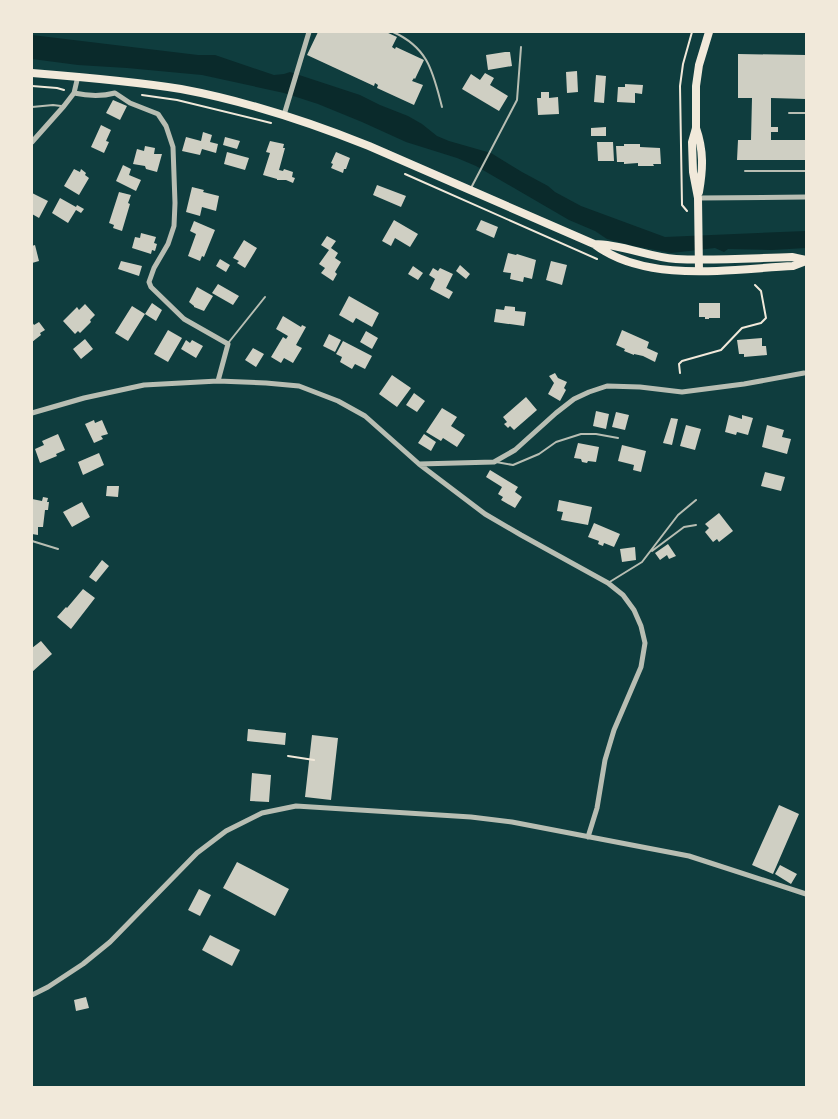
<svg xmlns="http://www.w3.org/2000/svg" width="838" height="1119" font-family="Montserrat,sans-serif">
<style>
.water{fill:#0a2a2b}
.building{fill:#cfcfc3}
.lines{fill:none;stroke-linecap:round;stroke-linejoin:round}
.path{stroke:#f1e9da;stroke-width:2}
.service{stroke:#b8beb3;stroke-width:2}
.minor{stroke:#b8beb3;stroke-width:5}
.primary{stroke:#f1e9da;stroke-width:8}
</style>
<rect width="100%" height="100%" fill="#0f3d3e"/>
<path class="water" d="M32 35 198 55H215L274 75 284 74 290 72 360 95 380 105 408 116 422 124 437 136 449 141 491 153 522 172 548 186 555 192 581 206 665 237 806 231V248L772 250 728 249 724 252 715 248 671 253 634 246 607 239 595 231 569 220 476 166 457 158 406 142 362 122 318 104 284 93 202 75 127 68 78 65 32 59Z"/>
<path class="building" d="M318 32H386L397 37 392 47 395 49 396 47 424 60 415 79 414 78 412 81 423 85 414 105 377 88 378 85 375 83 374 86 307 55Z
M505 52H510L512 66 488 70 486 55Z
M738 54 806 55V99L771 98V127H778V132H771V140H806V160H737L738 140H751L752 98H738Z
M577 71 578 92 567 93 566 72Z
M485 73 494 78 490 85 508 96 499 111 462 89 471 74 480 80Z
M596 75 606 76 604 103 594 102Z
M625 84 643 85 642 94 635 93V103L617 102 618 87H625Z
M541 92H549V98L558 97 559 114 538 115 537 98H541Z
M113 100 127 106 120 120 106 113Z
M101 125 111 130 106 141 109 142 104 153 91 147Z
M606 127V136H591V128Z
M203 132 212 135 210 142 218 144 216 153 202 149 200 155 182 151 186 137 201 141Z
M225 137 240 141 237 149 223 145Z
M270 141 284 144 283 148H285L279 170 283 171 284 169 293 172 292 177 295 178 293 183 286 180H277V179L263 175 270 153 266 152Z
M597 142H613L614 161H598Z
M624 144H640V147L660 148 661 164H653L654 166H638V163L624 164V162H617L616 146H624Z
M145 146 155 148 154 154H162L157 172 146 169 145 166 133 164 137 149 144 151Z
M227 152 249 158 245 170 224 164Z
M336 152 350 158 346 169H344L343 173 331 168 333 164 331 163Z
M123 165 131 169 129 175 141 180 136 191 116 181Z
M74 169 80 172 81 169 86 173 85 175 89 178 79 195 64 186Z
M377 185 406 196 401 207 373 195Z
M192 187 204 190 203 192 219 196 216 211 202 207 200 216 186 212Z
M119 192 131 195 128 203 130 204 122 231 113 228 114 225 109 223Z
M32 193 48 201 39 218 32 214Z
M60 198 76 207 77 205 84 209 81 213 76 210 68 223 52 213Z
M394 220 418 234 410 247 395 238 391 246 382 241Z
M481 220 498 227 494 238 476 230Z
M194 221 215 230 204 257 202 256 200 261 188 256 196 234 190 231Z
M141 233 156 237 154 243 157 244 155 251 152 250 151 254 132 248 135 237 140 238Z
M327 236 336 241 331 248 338 253 335 258 341 262 335 272 337 274 333 281 321 273 325 268 319 264 329 250 321 245Z
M244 240 257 248 245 268 237 263 239 261 233 258Z
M35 245 39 261 32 263V246Z
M508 253 516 255 517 254 536 260 532 279 524 277 523 282 510 279 511 273 503 272Z
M220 259 230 265 226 272 216 266Z
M121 261 142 266 139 276 118 269Z
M551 261 567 265 562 285 546 280Z
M460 265 470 274 466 279 456 271Z
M413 266 423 273 418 280 408 274Z
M433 268 438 271 440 268 453 274 446 288 453 292 449 299 430 289 435 279 429 275Z
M218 284 239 296 233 305 212 293Z
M197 287 213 296 204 311 194 307V306L189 302Z
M349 296 379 313 372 327 356 318 353 323 339 315Z
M152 303 162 310 156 321 145 314Z
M699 303H720V318H709V319H705V317H699Z
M85 304 95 315 90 320 91 322 80 333 78 331 75 334 63 321 77 307 79 310Z
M132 306 145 314 128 341 115 333Z
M505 306 515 307V311L526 312 524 326 494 322 496 309 504 310Z
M283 316 301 327 302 325 306 327 296 345 302 348 293 363 284 358 281 363 271 357 283 337 286 339 288 336 276 329Z
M32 322 34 325 39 322 45 330 40 333 41 335 32 342Z
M168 330 182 338 168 362 154 354Z
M622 330 649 342 647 348 658 353 655 362 643 356 634 354V355L624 351 625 349 616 345Z
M366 331 378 338 372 349 360 342Z
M329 334 341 340 335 352 323 346Z
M762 338V346H766L767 355 744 357V354H739L737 340Z
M85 339 93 349 81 359 73 349Z
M186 340 190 343 192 340 203 346 196 358 181 349Z
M343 341 372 356 365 369 355 364 352 369 340 362 342 357 336 354Z
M253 348 264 354 256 367 245 360Z
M555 373 558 378 567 382 564 388 566 390 560 401 548 394 554 383 549 376Z
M392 375 411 388 397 407 379 394Z
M414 393 425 401 417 412 406 405Z
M526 397 537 410 514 430 510 426 508 428 504 424 507 422 503 417Z
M442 408 457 417 451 426 465 435 457 447 443 438 441 441 426 432Z
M596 411 609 414 606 429 593 426Z
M616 412 629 415 625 430 612 427Z
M729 415 742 419V415L753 418 748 435 737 432 736 435 725 432Z
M671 418 678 419 672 445 663 443Z
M94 420 95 423 102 420 108 434 101 436 103 439 94 443 85 424Z
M686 425 701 429 695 450 680 446Z
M767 425 784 430 782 437 791 439 787 454 762 447Z
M58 434 65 450 56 454 57 456 40 463 35 449 44 445 42 441Z
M424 434 436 442 431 451 418 443Z
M578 443 599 447 596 462 588 461 587 463 582 462 581 459 574 458Z
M622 445 646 451 641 472 633 470 634 465 618 461Z
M99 453 104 465 83 475 78 462Z
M490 470 518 487 515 492 522 497 515 508 501 500 503 497 498 494 502 487 486 477Z
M765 472 785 477 781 491 761 486Z
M107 486H119L118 497 106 496Z
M43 497 48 498 47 502H49L48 510H45L43 527H38V535L32 534V499L42 501Z
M559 500 592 507 588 525 561 520 563 512 557 511Z
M82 502 90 517 72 527 63 512Z
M719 513 733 531 719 542 717 539 713 542 705 532 709 528 705 524Z
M594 523 620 534 614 547 604 543 603 546 598 544 599 541 588 537Z
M668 544 676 556 669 559 667 555 660 560 655 553Z
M635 547 636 560 622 562 620 549Z
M102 560 109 566 96 582 89 577Z
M83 589 95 598 71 629 57 617 66 607 67 608Z
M41 641 52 654 32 672V648Z
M248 729 286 733 285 745 247 741Z
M312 735 338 738 331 800 305 797Z
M252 773 271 775 269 802 250 801Z
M779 805 799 814 773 874 752 865Z
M237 862 289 889 275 916 223 888Z
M780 865 797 874 791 884 775 874Z
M199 889 211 895 200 916 188 910Z
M210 935 240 950 232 966 202 950Z
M86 997 89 1008 76 1011 74 1000Z"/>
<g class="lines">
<path class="path" d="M32 86 57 88 64 90
M142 95 177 100 271 123
M405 174 597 259
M687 211 682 205 680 86 683 64 692 32
M680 373 679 364 682 361 721 350 742 328 761 323 766 318 761 291 755 285
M288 756 314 760"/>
<path class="service" d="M393 32C429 48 433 73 442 107
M32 107 53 105 61 106
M789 113H806
M745 171H806
M471 188 517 100 521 47
M229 342 265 297
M496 462 513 465 539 454 556 442 581 434H596L618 438
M32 541 58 549
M652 551 684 527 696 525
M608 583 642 562 678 515 696 500"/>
<path class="minor" d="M74 93C88 96 100 97 115 93L130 103 158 114 166 126 173 147 175 203 174 226 168 244 154 268 149 282 151 287 184 319 228 344 218 381
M284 115 309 32
M32 142 64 106 74 93 78 76
M698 198 806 197
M32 413 84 398 144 385 218 381 266 383 299 386 338 401 365 416 419 464 485 514 521 535 608 583 623 595 634 610 641 626 645 643 641 667 614 730 605 760 597 808 588 837
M419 464 494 462 515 450 556 413 574 399 589 392 607 386 640 387 682 392 744 384 804 373
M32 995 48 987 83 964 110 942 197 853 226 831 262 813 296 806 471 817 512 822 689 856 806 894"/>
<path class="primary" d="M32 73C82 77 132 81 181 89 246 101 309 122 369 146L594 244C646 284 731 269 793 266L806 261
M696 128C704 151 703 169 699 192
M594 244C622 244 648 257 676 259 713 261 754 258 792 257L806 260
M699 271 698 198 693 172 692 142 696 128V86L699 65 709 32"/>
</g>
<rect width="838" height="1119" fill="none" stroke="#f1e9da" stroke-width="66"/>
</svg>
